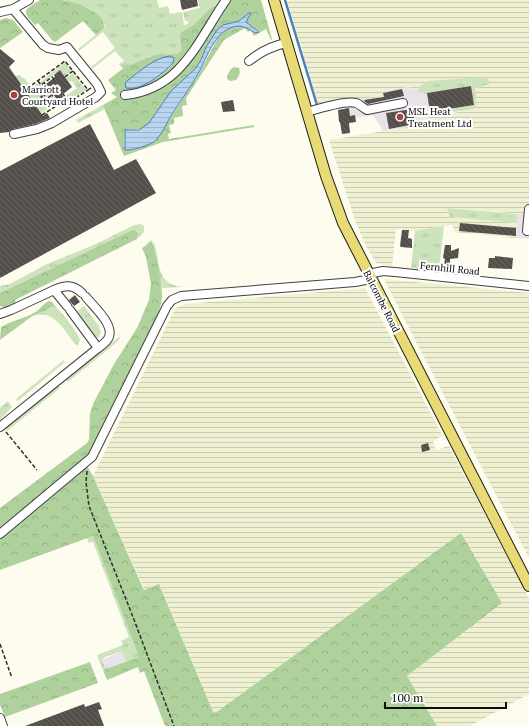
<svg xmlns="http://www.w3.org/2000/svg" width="529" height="726" viewBox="0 0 529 726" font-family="'PT Serif',serif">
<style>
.industrial{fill:#eae2ea}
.farmland{fill:url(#farmland-rules)}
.grass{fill:url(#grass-tufts)}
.forest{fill:url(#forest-crowns);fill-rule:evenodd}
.water{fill:url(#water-rules);stroke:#4980bd}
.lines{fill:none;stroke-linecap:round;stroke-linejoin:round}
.stream{stroke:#4980bd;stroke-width:2.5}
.building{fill:url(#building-back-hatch)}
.minor-casing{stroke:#404040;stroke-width:10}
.major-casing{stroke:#1e1e1e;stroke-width:12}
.path{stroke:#2f2f2f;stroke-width:1.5;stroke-dasharray:4 2;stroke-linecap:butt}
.minor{stroke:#fff;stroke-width:8}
.major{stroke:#e8da74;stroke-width:10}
.poi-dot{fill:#ac3f36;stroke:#fff;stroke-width:1.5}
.labels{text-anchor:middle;stroke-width:4;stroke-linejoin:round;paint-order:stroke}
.poi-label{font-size:10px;fill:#0d0d0d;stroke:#fff;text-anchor:start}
.street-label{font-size:10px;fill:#0d0d0d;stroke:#fff}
</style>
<defs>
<pattern id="farmland-rules" width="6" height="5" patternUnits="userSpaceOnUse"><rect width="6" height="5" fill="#eff0d1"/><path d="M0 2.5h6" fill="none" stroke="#cccdb2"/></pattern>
<pattern id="grass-tufts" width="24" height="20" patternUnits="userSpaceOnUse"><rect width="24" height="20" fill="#cce3bc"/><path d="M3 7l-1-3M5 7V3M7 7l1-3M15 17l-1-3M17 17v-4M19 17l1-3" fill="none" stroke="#aec2a0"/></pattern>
<pattern id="forest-crowns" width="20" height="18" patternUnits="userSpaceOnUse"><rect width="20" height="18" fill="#afd29d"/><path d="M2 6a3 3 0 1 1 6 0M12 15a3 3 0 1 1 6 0" fill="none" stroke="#95b386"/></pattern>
<pattern id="water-rules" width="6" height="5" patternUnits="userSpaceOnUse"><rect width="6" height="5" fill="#b9d4ee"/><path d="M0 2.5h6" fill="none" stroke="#9eb5cb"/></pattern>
<pattern id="building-back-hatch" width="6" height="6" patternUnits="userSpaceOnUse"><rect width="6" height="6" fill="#544f4a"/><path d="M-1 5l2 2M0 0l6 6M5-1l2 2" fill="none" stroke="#686460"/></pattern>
</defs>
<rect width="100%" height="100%" fill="#fdfcef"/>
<g class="industrial">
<path d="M409,87L410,89L427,93L430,112L447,109V113L420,119L422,125L382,131L381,127L373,115L355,118L350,116L349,105L351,100L383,97V91Z"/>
<path d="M529,205V239L516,238L517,214H522Z"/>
<path d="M122,651L126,662L109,668L108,666L105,668L102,660Z"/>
</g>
<g class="farmland">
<path d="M292,0H529V205L522,214L448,208L450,217L517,223L516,238L455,232L452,225L415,231L396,229L392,266L376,263L366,246L356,223L329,140L421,125L419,119L475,109L472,89L490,84H423L417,91L410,89L409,87L383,91L384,97L351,100L319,106L287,1Z"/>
<path d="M384,279L529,293V558L413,336Z"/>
<path d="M365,288L442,435L433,442L436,450L449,446L529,598V694L470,726H437L407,676L502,603L461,533L214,714L160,585L145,590L93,476L173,313L177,307L186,304Z"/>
</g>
<g class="grass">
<path d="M63,0H157L159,8L168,6L170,14L182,12L184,25L188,24V21H185L183,12L200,8L198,0H223L208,10L192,27L182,31L180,35L182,48L180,52L176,54L151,56L123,69L119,64L124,61L115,51L92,69L91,67L115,48L103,32L79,51L78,49L103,29L105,26C97,7 81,5 63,0Z"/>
<path d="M65,62L72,71L65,77L60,70L41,84L40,82Z"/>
<path d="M73,73L86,90L69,100L66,96L77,88L72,81L69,82L66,78Z"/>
<path d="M18,75L25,79L32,88L38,83L41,86L43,84L51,95L45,98L44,94L41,97L45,101L52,96L57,103L41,113L16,77Z"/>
<path d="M483,77L488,79L490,84L475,88L476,104L475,109L453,112L452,109L474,105L471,86L425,94L417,91L421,85L429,81Z"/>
<path d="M103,105L105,109L78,123L76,120Z"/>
<path d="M447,208L517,214V223L450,217Z"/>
<path d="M141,224L144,226V232L137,239L139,236V232L135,230L130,231L0,293V286L10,284L45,265L96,244L134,225Z"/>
<path d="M444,226L439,271L411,268L415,231Z"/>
<path d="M151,240L155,245C160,265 157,285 183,287L162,288L153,245L147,244L142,248L150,241Z"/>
<path d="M52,302C62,314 74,326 80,340L78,345L75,344C64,330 55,311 36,315L52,307Z"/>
<path d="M84,306L98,325L101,332L99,337L95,338L75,313Z"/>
<path d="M119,337L120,338L118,341L68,382L66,379Z"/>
<path d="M64,360L65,362L18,401L16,399Z"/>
<path d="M59,386L60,388L7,431L5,428Z"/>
<path d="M8,401L12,407L0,420V408Z"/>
<path d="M93,536L139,657L126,662L122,651L105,657L102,660L105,667L108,666L109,668L103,670L97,655L123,645L121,641L129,637L93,542L89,543L87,538Z"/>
</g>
<g class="forest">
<path d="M40,0C47,0 55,0 62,0C75,2 106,11 104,28L96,35L83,21L55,42L52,40L38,23L35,25C20,10 25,10 40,0Z"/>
<path d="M223,0H261L272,39L271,40L266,29L254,36L251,30L248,32L245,28L224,40L186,98L187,105L182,106L183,116L174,118V124L169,125L171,133L168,134L169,139L254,125V127L163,142L124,156L103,105L117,97L111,93L116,90L108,80L125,67L147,58L155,55L176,54L180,52C184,46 178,39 181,32L194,25L208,10ZM251,13L245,22L259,31L256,33C253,31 250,29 247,27C237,23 226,29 219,36L197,77L156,140L143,146L124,147L125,130L141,129L149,123L171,91L196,68L202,58L206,46L227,24L239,21ZM170,56L172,57V65L140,87L128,89C140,77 153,59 170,56Z"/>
<path d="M6,18L13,20L23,32L0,48V20Z"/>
<path d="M234,67L239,68C241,72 239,77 236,80L230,81L227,79C227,74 230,69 234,67Z"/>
<path d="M135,230L139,233L137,239L15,300L16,304L5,308L0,306V293L130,231Z"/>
<path d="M151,242C156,247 163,290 162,298C161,308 156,318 152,327C142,351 131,374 119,397C109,418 100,443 84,461L93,476L144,590L159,584L214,714L461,533L502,603L407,676L437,726H165L144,671L140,673L138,667L107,680L103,670L139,657L93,536L0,570V508L87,443L89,440L90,414L93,404L114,364L137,328L149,300L151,284L146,257L142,248Z"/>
<path d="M49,301L52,302V307L31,317L0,340L1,327C12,320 25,319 37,311C41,308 44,303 49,301Z"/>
<path d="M90,662L98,683L5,717L0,705V694Z"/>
</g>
<g class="water">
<path d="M249,13H251L246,22L259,32L256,33C247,29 243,24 233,27C215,32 207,57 199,72C191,87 181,100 172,114C167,122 163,133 156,140C152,145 130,151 125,150V130H139L149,123L171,91L196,68L202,58L206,47L217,30L223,25L239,21Z"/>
<path d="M170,56L174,58L173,63C162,74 142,91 126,88L125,83L127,81C140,71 154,58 170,56Z"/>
</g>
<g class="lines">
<path class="stream" d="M285,0L317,105"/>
</g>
<g class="building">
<path d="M180,0H197L198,6L182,10Z"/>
<path d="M0,49L15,61L9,67L43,116L47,113L50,118L35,124L13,129L9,132L0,133Z"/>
<path d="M60,70L72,87L62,95L64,97L58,101L46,84L55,77L54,75Z"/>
<path d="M471,86L474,105L430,112L427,93Z"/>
<path d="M402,89L404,96L368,104L365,102L364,100L384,97L383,93Z"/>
<path d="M233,100L235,111L223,112L221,102Z"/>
<path d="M349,108L350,116L355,115L356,122L349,123L350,133L342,134L340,122H339L338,110Z"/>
<path d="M412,109L414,118H409L410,125L389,129L386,113Z"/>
<path d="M90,124L114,170L136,159L156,193L0,278V171Z"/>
<path d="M460,223L516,228V236L459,231Z"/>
<path d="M402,230H409L408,238L412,239V248L401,247L400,246Z"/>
<path d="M445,245H451V251L459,248L458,258L450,259V265L444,264L445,259L443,258Z"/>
<path d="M495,256L513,258L512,269L488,268L489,258H495Z"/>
<path d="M75,295L80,302L74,306L69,300Z"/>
<path d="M428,443L430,450L422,452L421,445Z"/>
<path d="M99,702L102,709L98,710L104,726H25L84,704L85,707Z"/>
</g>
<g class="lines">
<g class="minor-casing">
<g id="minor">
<path d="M13,9L43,45L48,48L59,50L67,47L97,84L101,92L96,97L52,123L37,129L14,134"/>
<path d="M0,12L13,9L29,0"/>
<path d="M249,61C260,52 272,46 286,43"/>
<path d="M125,95C182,89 198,40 226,0"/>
<path d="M307,112C317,109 347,100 356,103C360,104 363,108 367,110L403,103"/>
<path d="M527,231L529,209"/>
<path d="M368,274L383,271L395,272L529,286"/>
<path d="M54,290C65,285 73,284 82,293"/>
<path d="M86,297C93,306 114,324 109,337C107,342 102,345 98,348"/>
<path d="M0,314L11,310L54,290L67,306"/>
<path d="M0,427L98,348L70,310"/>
<path d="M0,534L92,457L167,306L172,300L181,296L355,282L371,279"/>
<path d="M0,718L3,726"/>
</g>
</g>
<g class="major-casing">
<path id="major" d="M274,0L326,176L343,223L529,586"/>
</g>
<g class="path">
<path d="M65,77L73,71"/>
<path d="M38,81L41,85L52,77L55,80"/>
<path d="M44,83L58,104"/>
<path d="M32,85L65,61L88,90L91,88"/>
<path d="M63,94L69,102L88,90"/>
<path d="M44,95L45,97L43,99L41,97Z"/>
<path d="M44,98L45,100L53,94"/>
<path d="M42,115L67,99"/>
<path d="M6,432L37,470"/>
<path d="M87,471L86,482L89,506L133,617L174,726"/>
<path d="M0,644L12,678"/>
</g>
<use href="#minor" class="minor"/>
<use href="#major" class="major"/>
</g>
<g class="poi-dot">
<circle cx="14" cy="95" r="4"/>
<circle cx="400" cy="117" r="4"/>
</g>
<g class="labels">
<g class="poi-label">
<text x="22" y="93">Marriott<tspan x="22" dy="12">Courtyard Hotel</tspan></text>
<text x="408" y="115">MSL Heat<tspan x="408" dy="12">Treatment Ltd</tspan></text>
</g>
<g class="street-label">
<text transform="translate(450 268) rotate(6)" y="4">Fernhill Road</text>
<text transform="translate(382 301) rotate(63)" y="4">Balcombe Road</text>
</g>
</g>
<path d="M385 702v6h121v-6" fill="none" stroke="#0d0d0d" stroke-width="2"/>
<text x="391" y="702" font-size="12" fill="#0d0d0d" stroke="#ffffff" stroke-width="3" paint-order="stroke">100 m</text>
</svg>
